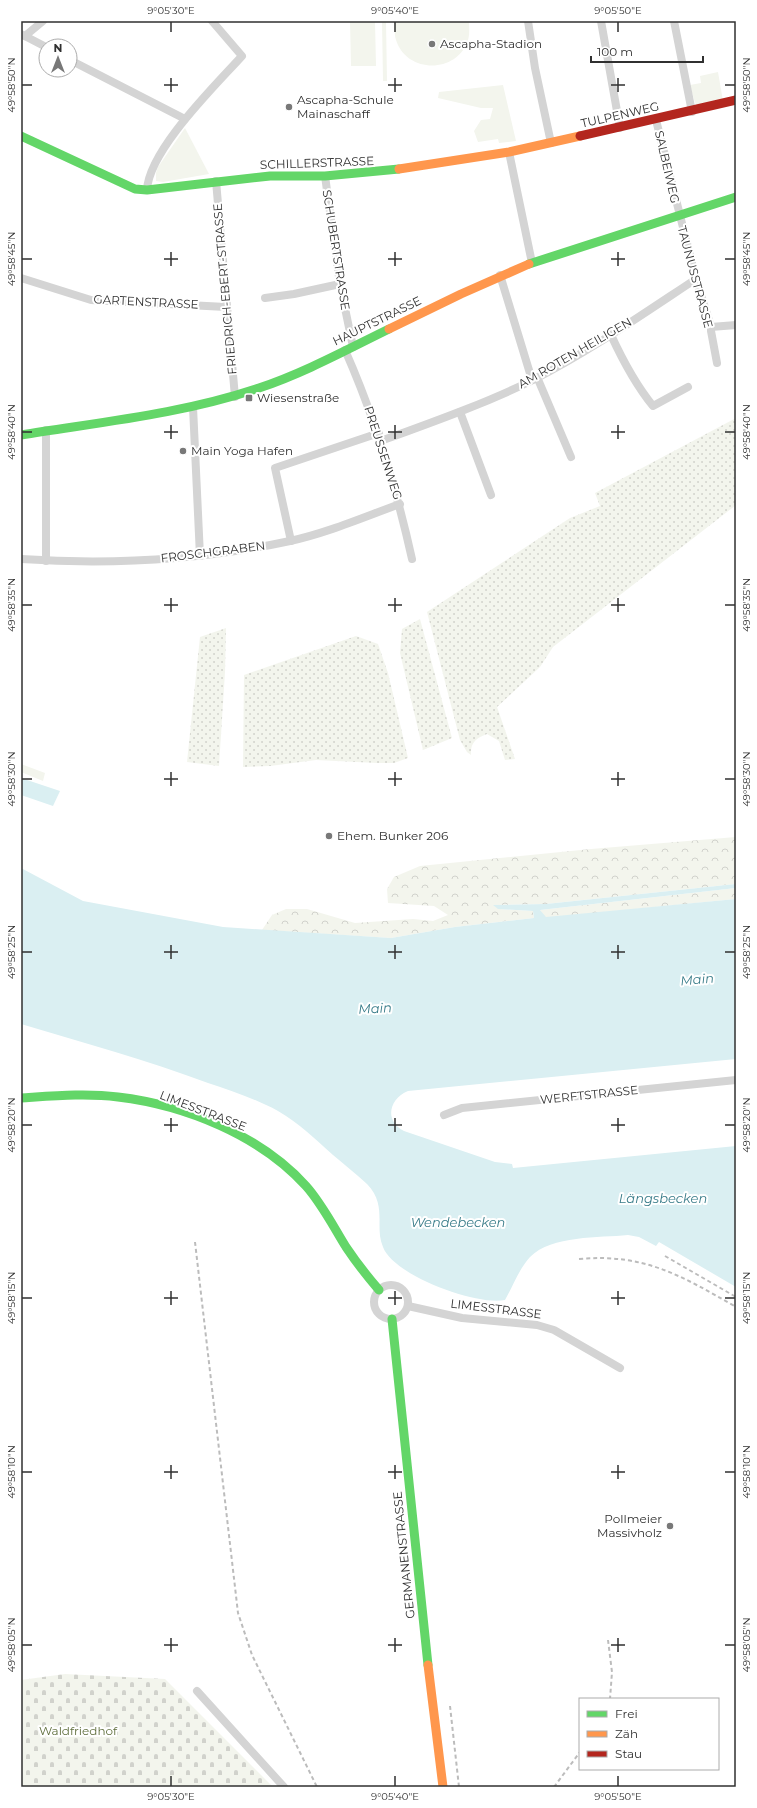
<svg xmlns="http://www.w3.org/2000/svg" width="757" height="1808" viewBox="0 0 757 1808" font-family="Montserrat,sans-serif">
<style>
.grass{fill:url(#grass-dots)}
.forest{fill:url(#forest-crowns)}
.cemetery{fill:url(#cemetery-stones)}
.green{fill:#f3f5ed}
.water{fill:#daeff2}
.lines{fill:none;stroke-linecap:round;stroke-linejoin:round}
.street{stroke:#d4d4d4;stroke-width:8}
.fast{stroke:#63d668;stroke-width:9}
.slow{stroke:#ff974d;stroke-width:9}
.jam{stroke:#b3261e;stroke-width:9}
.rail{stroke:#bcbcbc;stroke-width:2;stroke-dasharray:4 3;stroke-linecap:butt}
.ticks{fill:none;stroke:#303030;stroke-width:1.5}
.poi-dot{fill:#787878;stroke:#fff;stroke-width:1.5}
.labels{text-anchor:middle;stroke-width:4;stroke-linejoin:round;paint-order:stroke}
.poi-label{font-size:12px;fill:#303030;stroke:#fff;text-anchor:start}
.street-label{font-size:12px;fill:#303030;stroke:#fff}
.park-label{font-size:12px;fill:#5f6e3c;stroke:#fff}
.water-label{font-size:13px;font-style:italic;fill:#377b88;stroke:#fff}
.neatline{fill:none;stroke:#303030;stroke-width:1.5}
.ticks-label{font-size:10px;text-anchor:middle;fill:#303030}
</style>
<defs>
<pattern id="grass-dots" width="8" height="8" patternUnits="userSpaceOnUse"><rect width="8" height="8" fill="#f3f5ed"/><path d="M2 2h.1M6 6h.1" fill="none" stroke="#d1d2cc" stroke-width="1.8" stroke-linecap="round"/></pattern>
<pattern id="forest-crowns" width="20" height="18" patternUnits="userSpaceOnUse"><rect width="20" height="18" fill="#f3f5ed"/><path d="M2 6a3 3 0 1 1 6 0M12 15a3 3 0 1 1 6 0" fill="none" stroke="#d1d2cc"/></pattern>
<pattern id="cemetery-stones" width="16" height="16" patternUnits="userSpaceOnUse"><rect width="16" height="16" fill="#f3f5ed"/><path d="M2 7V4a2 2 0 0 1 4 0v3zM10 15v-3a2 2 0 0 1 4 0v3z" fill="#d1d2cc"/></pattern>
</defs>
<rect width="100%" height="100%" fill="#fff"/>
<g class="grass">
<path d="M736,418V505L553,647L540,667L497,707L515,759L505,760L499,741L487,734C476,738 470,743 471,755L467,752L460,740L427,612L570,518L600,506L595,493Z"/>
<path d="M420,619L452,738L423,750L400,653L402,629Z"/>
<path d="M226,628L225,672L219,766L187,762L200,637Z"/>
<path d="M356,636L378,644L388,673L408,758L394,763H377L316,760L270,766L243,767L244,675Z"/>
</g>
<g class="forest">
<path d="M736,837V884L546,904L494,905L499,909L533,911L534,918L455,927L391,938L262,930L272,915L286,909H307L355,923L413,919L433,921L448,915L434,906L388,903L387,889L394,877L420,866L591,849Z"/>
<path d="M736,888V899L545,918L540,910Z"/>
</g>
<path class="cemetery" d="M65,1674L165,1679L273,1787H21V1680Z"/>
<g class="green">
<path d="M350,21H375L376,66H351Z"/>
<path d="M382,21H386L387,81H383Z"/>
<path d="M395,21H469C469,27 470,34 468,40C457,74 407,74 396,40C394,34 395,27 395,21Z"/>
<path d="M718,72L723,101L698,106L695,103L690,85L701,83L700,76Z"/>
<path d="M503,85L516,141L499,143L498,139L478,142L474,131L481,120L490,119L493,108H481L438,98L439,92Z"/>
<path d="M185,128L209,174L163,182L156,181V173L158,167Z"/>
<path d="M21,764L45,773L43,781L21,772Z"/>
</g>
<g class="water">
<path d="M21,778L60,791L53,806L21,795Z"/>
<path d="M21,868L83,901L223,927L391,938L455,927L534,918L533,911L498,909L493,905L546,904L736,884V888L540,910L546,917L736,899V1059L408,1091C389,1099 384,1121 404,1131L495,1162L512,1164L513,1168L736,1146V1287L659,1242L656,1246L639,1237L628,1235C599,1238 552,1235 530,1257C519,1269 513,1286 505,1300C476,1306 393,1275 383,1247C374,1226 388,1206 367,1184C356,1174 344,1164 333,1155C315,1139 299,1123 278,1111C256,1099 232,1091 208,1083C147,1060 84,1043 21,1024Z"/>
</g>
<g class="lines">
<g class="street">
<path d="M528,21L535,68L551,143"/>
<path d="M601,21L620,128"/>
<path d="M674,21L692,112"/>
<path d="M21,34L46,47"/>
<path d="M25,36L43,21"/>
<path d="M70,60L185,119"/>
<path d="M656,120L696,279L711,327V331L717,363"/>
<path d="M509,152L532,263"/>
<path d="M325,176L340,284L353,347"/>
<path d="M216,181L235,397"/>
<path d="M147,190C149,150 215,86 242,56L212,21"/>
<path d="M500,275L532,380"/>
<path d="M21,278L91,300L226,307"/>
<path d="M265,298L294,294L340,284"/>
<path d="M711,327L736,325"/>
<path d="M611,335C623,361 635,384 653,406L688,387"/>
<path d="M345,350C375,418 396,487 412,559"/>
<path d="M537,377L571,457"/>
<path d="M193,407L200,556"/>
<path d="M460,412L491,495"/>
<path d="M381,441C433,422 484,404 533,380C590,351 643,314 696,279"/>
<path d="M291,541L275,468L379,433"/>
<path d="M21,559C111,565 202,560 290,541C327,533 364,517 400,504"/>
<path d="M46,561V430"/>
<path d="M444,1115L462,1108L736,1080"/>
<circle cx="391" cy="1302" r="17"/>
<path d="M408,1306L462,1318L537,1325L554,1330L620,1368"/>
<path d="M197,1691L284,1787"/>
</g>
<g class="fast">
<path d="M21,136L135,189L147,190L270,176H325L399,169"/>
<path d="M529,264L736,197"/>
<path d="M21,435C101,422 182,414 259,388C304,373 346,350 389,329"/>
<path d="M21,1098C53,1096 86,1093 118,1097C185,1105 260,1135 306,1186C322,1204 333,1226 346,1247C356,1262 367,1276 379,1290"/>
<path d="M392,1319L428,1665"/>
</g>
<g class="slow">
<path d="M399,169L509,152L580,136"/>
<path d="M389,329L461,294L529,264"/>
<path d="M428,1665L443,1787"/>
</g>
<path class="jam" d="M580,136L736,100"/>
<g class="rail">
<path d="M195,1242L238,1613L252,1655L317,1787"/>
<path d="M665,1256L736,1297"/>
<path d="M579,1259C644,1253 682,1276 736,1307"/>
<path d="M608,1640L612,1672L610,1699"/>
<path d="M450,1706L459,1787"/>
<path d="M554,1787L580,1752"/>
</g>
</g>
<path class="ticks" d="M171,22V32M395,22V32M618,22V32M171,78V92M395,78V92M618,78V92M22,85H32M164,85H178M388,85H402M611,85H625M725,85H735M171,252V266M395,252V266M618,252V266M22,259H32M164,259H178M388,259H402M611,259H625M725,259H735M171,425V439M395,425V439M618,425V439M22,432H32M164,432H178M388,432H402M611,432H625M725,432H735M171,598V612M395,598V612M618,598V612M22,605H32M164,605H178M388,605H402M611,605H625M725,605H735M171,772V786M395,772V786M618,772V786M22,779H32M164,779H178M388,779H402M611,779H625M725,779H735M171,945V959M395,945V959M618,945V959M22,952H32M164,952H178M388,952H402M611,952H625M725,952H735M171,1118V1132M395,1118V1132M618,1118V1132M22,1125H32M164,1125H178M388,1125H402M611,1125H625M725,1125H735M171,1291V1305M395,1291V1305M618,1291V1305M22,1298H32M164,1298H178M388,1298H402M611,1298H625M725,1298H735M171,1465V1479M395,1465V1479M618,1465V1479M22,1472H32M164,1472H178M388,1472H402M611,1472H625M725,1472H735M171,1638V1652M395,1638V1652M618,1638V1652M22,1645H32M164,1645H178M388,1645H402M611,1645H625M725,1645H735M171,1776V1786M395,1776V1786M618,1776V1786"/>
<g class="poi-dot">
<circle cx="432" cy="44" r="4"/>
<circle cx="289" cy="107" r="4"/>
<rect x="245" y="394" width="8" height="8" rx="2"/>
<circle cx="183" cy="451" r="4"/>
<circle cx="329" cy="836" r="4"/>
<circle cx="670" cy="1526" r="4"/>
</g>
<g class="labels">
<g class="poi-label">
<text x="440" y="48">Ascapha-Stadion</text>
<text x="297" y="104">Ascapha-Schule<tspan x="297" dy="14">Mainaschaff</tspan></text>
<text x="257" y="402">Wiesenstraße</text>
<text x="191" y="455">Main Yoga Hafen</text>
<text x="337" y="840">Ehem. Bunker 206</text>
<text x="662" y="1523" text-anchor="end">Pollmeier<tspan x="662" dy="14">Massivholz</tspan></text>
</g>
<g class="street-label">
<text transform="translate(620 115) rotate(-13)" y="4">TULPENWEG</text>
<text transform="translate(317 163) rotate(-2)" y="4">SCHILLERSTRASSE</text>
<text transform="translate(667 167) rotate(77)" y="4">SALBEIWEG</text>
<text transform="translate(336 250) rotate(81)" y="4">SCHUBERTSTRASSE</text>
<text transform="translate(695 277) rotate(75)" y="4">TAUNUSSTRASSE</text>
<text transform="translate(225 289) rotate(-95)" y="4">FRIEDRICH-EBERT-STRASSE</text>
<text transform="translate(146 302) rotate(3)" y="4">GARTENSTRASSE</text>
<text transform="translate(377 321) rotate(-26)" y="4">HAUPTSTRASSE</text>
<text transform="translate(575 353) rotate(-30)" y="4">AM ROTEN HEILIGEN</text>
<text transform="translate(383 453) rotate(72)" y="4">PREUSSENWEG</text>
<text transform="translate(213 552) rotate(-7)" y="4">FROSCHGRABEN</text>
<text transform="translate(589 1095) rotate(-6)" y="4">WERFTSTRASSE</text>
<text transform="translate(203 1111) rotate(21)" y="4">LIMESSTRASSE</text>
<text transform="translate(496 1309) rotate(7)" y="4">LIMESSTRASSE</text>
<text transform="translate(404 1555) rotate(-96)" y="4">GERMANENSTRASSE</text>
</g>
<g class="park-label">
<text x="78" y="1735">Waldfriedhof</text>
</g>
<g class="water-label">
<text transform="translate(697 979) rotate(-5)" y="5">Main</text>
<text transform="translate(375 1008) rotate(-3)" y="5">Main</text>
<text x="663" y="1203">Längsbecken</text>
<text x="458" y="1227">Wendebecken</text>
</g>
</g>
<rect width="757" height="1808" fill="none" stroke="#ffffff" stroke-width="44"/>
<rect x="579" y="1698" width="140" height="72" fill="#ffffff" stroke="#acacac"/>
<rect x="587" y="1711" width="20" height="6" fill="#63d668" stroke="#acacac"/>
<text x="615" y="1718" font-size="12" fill="#303030">Frei</text>
<rect x="587" y="1731" width="20" height="6" fill="#ff974d" stroke="#acacac"/>
<text x="615" y="1738" font-size="12" fill="#303030">Zäh</text>
<rect x="587" y="1751" width="20" height="6" fill="#b3261e" stroke="#acacac"/>
<text x="615" y="1758" font-size="12" fill="#303030">Stau</text>
<g transform="translate(58 58)"><circle r="19" fill="#ffffff" stroke="#acacac"/>
<path d="M0-3L7 15L0 10L-7 15Z" fill="#787878"/>
<text y="-6" font-size="11" font-weight="bold" text-anchor="middle" fill="#303030">N</text>
</g>
<path d="M591 56v6h112v-6" fill="none" stroke="#303030" stroke-width="2"/>
<text x="597" y="56" font-size="12" fill="#303030" stroke="#ffffff" stroke-width="3" paint-order="stroke">100 m</text>
<rect x="22" y="22" width="713" height="1764" class="neatline"/>
<g class="ticks-label">
<text x="171" y="14">9°05'30"E</text>
<text x="395" y="14">9°05'40"E</text>
<text x="618" y="14">9°05'50"E</text>
<text transform="translate(11 85) rotate(-90)" y="4">49°58'50"N</text>
<text transform="translate(746 85) rotate(-90)" y="4">49°58'50"N</text>
<text transform="translate(11 259) rotate(-90)" y="4">49°58'45"N</text>
<text transform="translate(746 259) rotate(-90)" y="4">49°58'45"N</text>
<text transform="translate(11 432) rotate(-90)" y="4">49°58'40"N</text>
<text transform="translate(746 432) rotate(-90)" y="4">49°58'40"N</text>
<text transform="translate(11 605) rotate(-90)" y="4">49°58'35"N</text>
<text transform="translate(746 605) rotate(-90)" y="4">49°58'35"N</text>
<text transform="translate(11 779) rotate(-90)" y="4">49°58'30"N</text>
<text transform="translate(746 779) rotate(-90)" y="4">49°58'30"N</text>
<text transform="translate(11 952) rotate(-90)" y="4">49°58'25"N</text>
<text transform="translate(746 952) rotate(-90)" y="4">49°58'25"N</text>
<text transform="translate(11 1125) rotate(-90)" y="4">49°58'20"N</text>
<text transform="translate(746 1125) rotate(-90)" y="4">49°58'20"N</text>
<text transform="translate(11 1298) rotate(-90)" y="4">49°58'15"N</text>
<text transform="translate(746 1298) rotate(-90)" y="4">49°58'15"N</text>
<text transform="translate(11 1472) rotate(-90)" y="4">49°58'10"N</text>
<text transform="translate(746 1472) rotate(-90)" y="4">49°58'10"N</text>
<text transform="translate(11 1645) rotate(-90)" y="4">49°58'05"N</text>
<text transform="translate(746 1645) rotate(-90)" y="4">49°58'05"N</text>
<text x="171" y="1800">9°05'30"E</text>
<text x="395" y="1800">9°05'40"E</text>
<text x="618" y="1800">9°05'50"E</text>
</g>
</svg>
